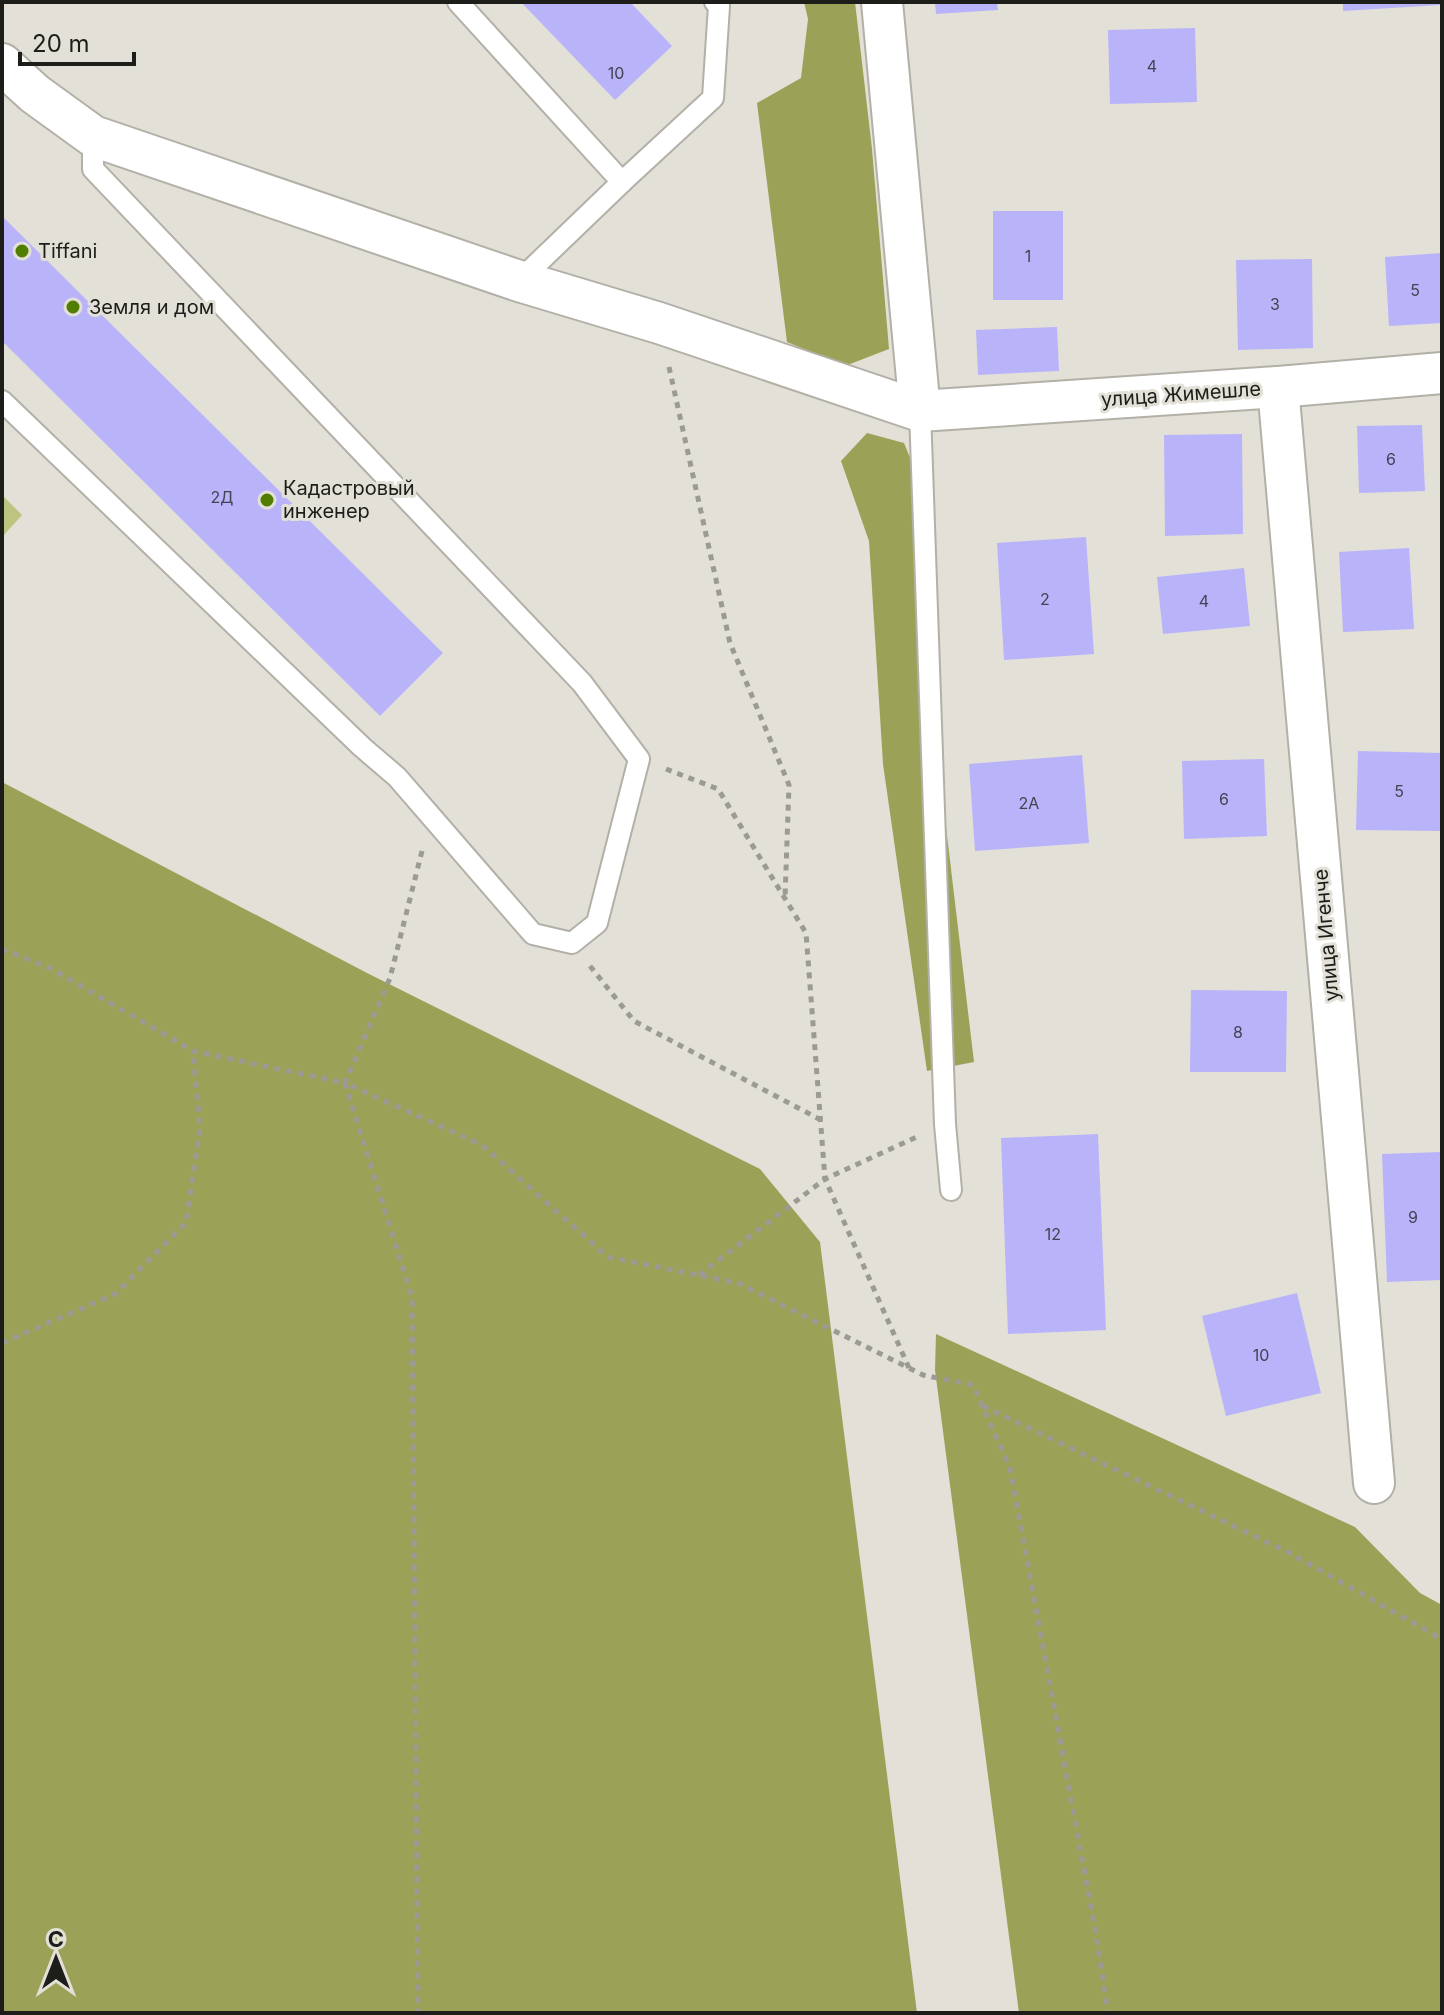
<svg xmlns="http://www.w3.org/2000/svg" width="1444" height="2015" viewBox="0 0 1444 2015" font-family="Inter,sans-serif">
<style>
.green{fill:#bcc47f}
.forest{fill:#9ba257}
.building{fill:#b9b3fa}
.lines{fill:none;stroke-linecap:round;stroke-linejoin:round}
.service-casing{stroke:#b2b0a7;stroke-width:24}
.minor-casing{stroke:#b2b0a7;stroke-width:44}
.path{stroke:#9b9a93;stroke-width:5;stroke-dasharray:6 6;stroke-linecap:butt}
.service{stroke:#fff;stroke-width:20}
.minor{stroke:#fff;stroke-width:40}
.poi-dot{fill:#517d00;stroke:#e2e0d7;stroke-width:3}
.labels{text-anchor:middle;stroke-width:6;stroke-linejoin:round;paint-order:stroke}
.number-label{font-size:16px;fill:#444251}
.poi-label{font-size:20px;fill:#1d1d19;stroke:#e2e0d7;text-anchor:start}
.street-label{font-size:20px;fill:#1d1d19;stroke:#e2e0d7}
</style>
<rect width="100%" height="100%" fill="#e2e0d7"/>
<path class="green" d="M2,495L22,515L2,537Z"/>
<g class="forest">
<path d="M804,2H855L872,149L889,349L845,366L787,342L757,103L801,78L808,19Z"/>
<path d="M867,433L904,443L929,504L946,827L974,1062L927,1071L883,764L869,541L841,461Z"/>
<path d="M2,782L367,973L760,1169L820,1242L917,2013H2Z"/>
<path d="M936,1334L1355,1527L1420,1593L1442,1605V2013H1019L935,1370Z"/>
</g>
<g class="building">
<path d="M521,2H630L672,46L615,100Z"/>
<path d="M935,2H997L998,10L936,14Z"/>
<path d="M1343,2H1439L1440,5L1343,11Z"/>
<path d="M1195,28L1197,102L1110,104L1108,30Z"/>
<rect x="993" y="211" width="70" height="89"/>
<path d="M2,216L443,653L380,716L2,341Z"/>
<path d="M1442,253V323L1389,326L1385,257Z"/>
<path d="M1312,259L1313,348L1238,350L1236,260Z"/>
<path d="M1057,327L1059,371L978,375L976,330Z"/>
<path d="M1422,425L1425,491L1359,493L1357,426Z"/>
<path d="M1242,434L1243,534L1165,536L1164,435Z"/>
<path d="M1086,537L1094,654L1004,660L997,543Z"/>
<path d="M1409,548L1414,629L1343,632L1339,552Z"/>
<path d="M1244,568L1250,626L1163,634L1157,577Z"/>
<path d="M1358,751L1442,753V831L1356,830Z"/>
<path d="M1082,755L1089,843L975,851L969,764Z"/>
<path d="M1264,759L1267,836L1184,839L1182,761Z"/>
<path d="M1191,990L1287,991L1286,1072H1190Z"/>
<path d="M1098,1134L1106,1330L1008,1334L1001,1138Z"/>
<path d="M1442,1152V1280L1387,1282L1382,1154Z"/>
<path d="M1297,1293L1321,1393L1226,1416L1202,1316Z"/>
</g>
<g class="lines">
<g class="service-casing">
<g id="service">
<path d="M458,2L622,182L713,98L719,6L715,2"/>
<path d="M519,281L622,182"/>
<path d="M2,401L362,747L397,777L533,934L572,943L597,923L639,759L582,683L93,169V136"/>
<path d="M920,411L945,1124L951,1190"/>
</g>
</g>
<g class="minor-casing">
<g id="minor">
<path d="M882,2L920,411"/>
<path d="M2,64L35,94L93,136L519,281L659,323L920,411L1278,387L1442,373"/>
<path d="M1278,387L1374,1483"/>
</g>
</g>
<g class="path">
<path d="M669,367L730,643L789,785L785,898"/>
<path d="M666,769L718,789L806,933L825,1179L909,1368"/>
<path d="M422,851L390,978L345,1083L482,1145L608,1257L738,1283L923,1375L973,1385L1010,1468L1096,1934L1108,2013"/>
<path d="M2,949L50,968L193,1051L345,1083L412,1297L418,2013"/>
<path d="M590,966L634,1021L821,1120"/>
<path d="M699,1275L825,1179L919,1136"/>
<path d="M2,1343L115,1294L186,1223L200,1128L193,1051"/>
<path d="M983,1406L1288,1552L1442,1639"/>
</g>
<use href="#service" class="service"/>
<use href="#minor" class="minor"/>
</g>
<g class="poi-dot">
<circle cx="22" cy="251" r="8"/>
<circle cx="73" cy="307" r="8"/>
<circle cx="267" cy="500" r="8"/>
</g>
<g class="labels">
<g class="number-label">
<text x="1152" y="72">4</text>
<text x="616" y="79">10</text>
<text x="1028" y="262">1</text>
<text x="1415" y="296">5</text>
<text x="1275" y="310">3</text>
<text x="1391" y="465">6</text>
<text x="222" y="503">2Д</text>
<text x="1045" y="605">2</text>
<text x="1204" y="607">4</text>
<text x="1399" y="797">5</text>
<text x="1224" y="805">6</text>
<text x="1029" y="809">2А</text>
<text x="1238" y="1038">8</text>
<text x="1413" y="1223">9</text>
<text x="1053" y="1240">12</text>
<text x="1261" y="1361">10</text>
</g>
<g class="poi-label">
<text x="38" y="258">Tiffani</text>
<text x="89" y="314">Земля и дом</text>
<text x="283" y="495">Кадастровый<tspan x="283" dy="23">инженер</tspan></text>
</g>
<g class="street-label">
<text transform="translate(1181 394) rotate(-4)" y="7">улица Жимешле</text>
<text transform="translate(1326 935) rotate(-95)" y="7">улица Игенче</text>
</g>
</g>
<rect width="1444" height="2015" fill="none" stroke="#1d1d19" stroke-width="8"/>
<g transform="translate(56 1959)" stroke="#e2e0d7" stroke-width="6" paint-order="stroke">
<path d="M0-6L14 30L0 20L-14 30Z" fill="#1d1d19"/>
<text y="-12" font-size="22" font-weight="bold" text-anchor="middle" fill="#1d1d19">С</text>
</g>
<path d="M20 52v12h114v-12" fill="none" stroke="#1d1d19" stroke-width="4"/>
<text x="32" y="52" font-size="24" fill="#1d1d19" stroke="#e2e0d7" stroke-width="6" paint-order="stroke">20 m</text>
</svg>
